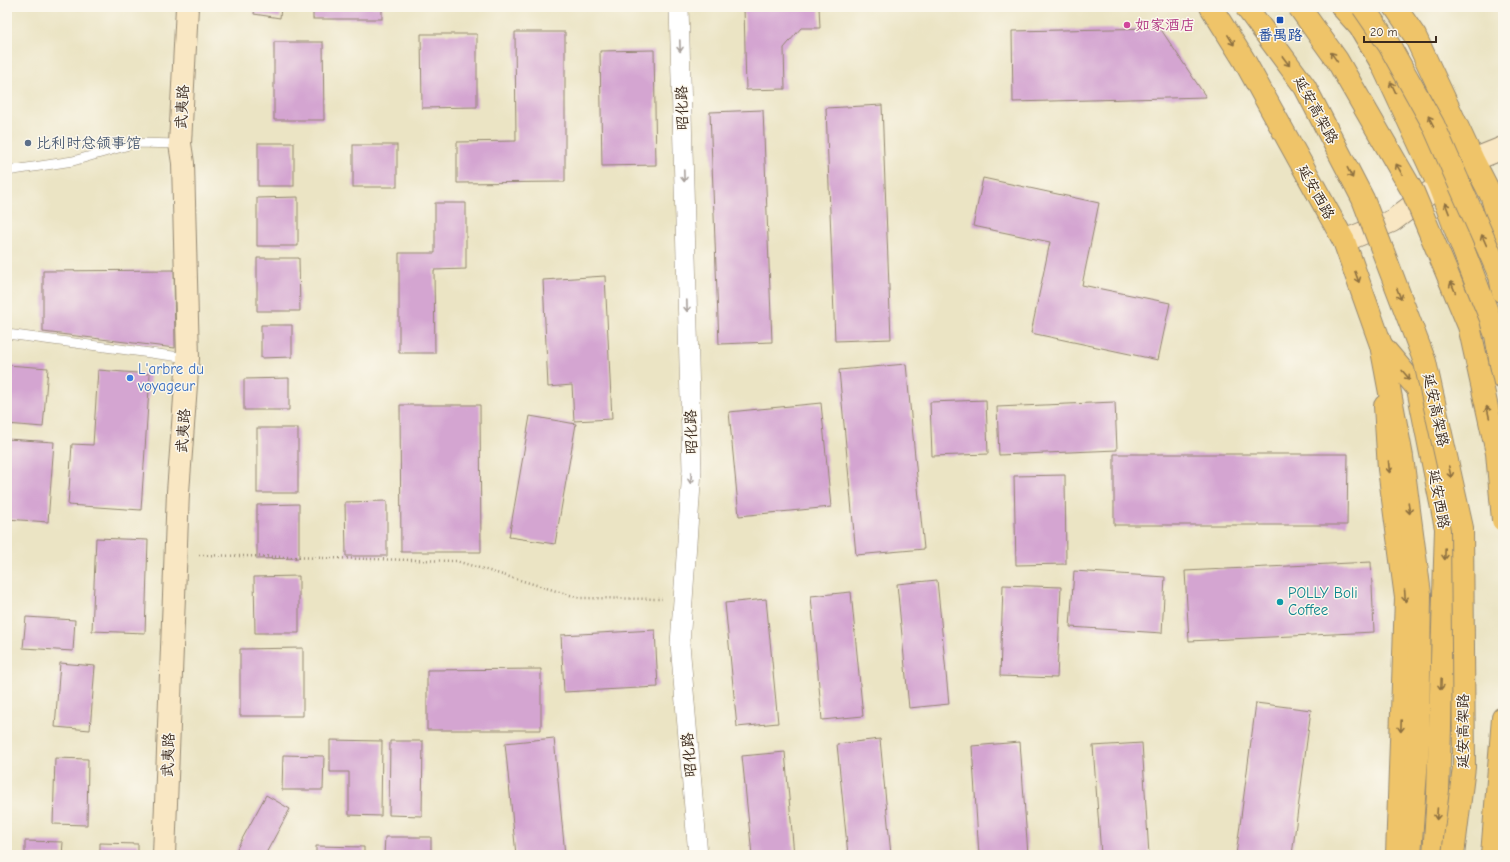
<svg xmlns="http://www.w3.org/2000/svg" width="1510" height="862" viewBox="0 0 1510 862" font-family="'Comic Neue','LXGW WenKai TC',sans-serif">
<style>
.building{fill:#d4a5d1}
.lines{fill:none;stroke-linecap:round;stroke-linejoin:round}
.lane-casing{stroke:#938771;stroke-width:10}
.street-casing{stroke:#938771;stroke-width:20}
.secondary-casing{stroke:#938771;stroke-width:24}
.primary-casing{stroke:#938771;stroke-width:24}
.highway-casing{stroke:#938771;stroke-width:24}
.path{stroke:#938771;stroke-width:2.5;stroke-dasharray:1 3;stroke-linecap:butt}
.lane{stroke:#fff;stroke-width:9}
.street{stroke:#fff;stroke-width:19}
.secondary{stroke:#f9e7c3;stroke-width:22}
.primary{stroke:#efc469;stroke-width:22}
.highway{stroke:#efc469;stroke-width:22}
.highway-bridge-casing{stroke:#938771;stroke-width:24;stroke-linecap:butt}
.highway-bridge{stroke:#efc469;stroke-width:22}
.oneway{stroke:#8c6f40}
.oneway2{stroke:#a79f9a}
.transit-dot{fill:#1a4fb4;stroke:#fbf7ec;stroke-width:1.5}
.hotel-dot{fill:#d1479c;stroke:#fbf7ec;stroke-width:1.5}
.service-dot{fill:#5c6f8a;stroke:#fbf7ec;stroke-width:1.5}
.shop-dot{fill:#3f7fe0;stroke:#fbf7ec;stroke-width:1.5}
.culture-dot{fill:#0f9aa8;stroke:#fbf7ec;stroke-width:1.5}
.labels{text-anchor:middle;stroke-width:3;stroke-linejoin:round;paint-order:stroke}
.hotel-label{font-size:15px;fill:#b23c85;stroke:#fbf7ec;text-anchor:start}
.transit-label{font-size:15px;fill:#164399;stroke:#fbf7ec}
.street-label{font-size:15px;fill:#3b2a1e;stroke:#fbf7ec}
.service-label{font-size:15px;fill:#4e5e75;stroke:#fbf7ec;text-anchor:start}
.shop-label{font-size:15px;fill:#366cbe;stroke:#fbf7ec;text-anchor:start}
.culture-label{font-size:15px;fill:#0d838f;stroke:#fbf7ec;text-anchor:start}
</style>
<rect width="100%" height="100%" fill="#fbf7ec"/>
<filter id="ink" filterUnits="userSpaceOnUse"><feTurbulence type="fractalNoise" baseFrequency=".025" numOctaves="2"/><feDisplacementMap in="SourceGraphic" scale="8" xChannelSelector="R" yChannelSelector="G"/><feConvolveMatrix kernelMatrix="1 2 1 2 8 2 1 2 1" color-interpolation-filters="sRGB"/></filter>
<filter id="wash" filterUnits="userSpaceOnUse"><feTurbulence type="fractalNoise" baseFrequency=".012" numOctaves="4" result="noise"/><feDisplacementMap in="SourceGraphic" scale="16" xChannelSelector="R" yChannelSelector="G"/><feGaussianBlur stdDeviation="0.9" result="paint"/><feColorMatrix in="noise" values="0 0 0 0 0 0 0 0 0 0 0 0 0 0 0 0 0 1.4 0 .05"/><feComposite in="paint" operator="in"/></filter>
<g filter="url(#wash)">
<rect width="100%" height="100%" fill="#ebe4c4"/>
<g id="blocks">
<g class="building">
<path d="M255,7H281L280,18L254,14Z"/>
<rect x="313" y="7" width="69" height="12"/>
<path d="M744,7H819L820,28H801L784,48L785,89L746,90Z"/>
<path d="M1160,28L1206,97L1013,102L1012,31Z"/>
<path d="M515,32H565V182L457,183V142L516,141Z"/>
<path d="M421,34H477V107L422,108Z"/>
<path d="M274,42H323L324,120H274Z"/>
<path d="M654,50L656,165L602,166L600,51Z"/>
<path d="M882,105L891,339L835,341L826,108Z"/>
<path d="M763,110L772,342L719,344L710,112Z"/>
<rect x="258" y="143" width="36" height="43"/>
<rect x="353" y="145" width="44" height="42"/>
<path d="M983,178L1099,203L1082,285L1170,303L1158,360L1031,333L1050,242L973,226Z"/>
<path d="M298,197V246H257V198Z"/>
<path d="M435,203H466V269L434,270L435,353H399V253H435Z"/>
<path d="M257,258H299L300,311H257Z"/>
<path d="M174,270L175,348L43,332V271Z"/>
<path d="M605,276L612,419L574,421L572,385L548,387L543,280Z"/>
<path d="M261,325H292V357L261,358Z"/>
<path d="M906,364L924,549L856,555L839,370Z"/>
<path d="M7,365L48,368L43,427L7,424Z"/>
<path d="M98,370L150,374L141,510L68,505L72,444L93,445Z"/>
<path d="M289,378V410H244V379Z"/>
<path d="M986,400L988,454L932,456L930,402Z"/>
<path d="M1115,402L1117,450L999,455L997,407Z"/>
<path d="M821,403L831,507L739,516L729,412Z"/>
<path d="M400,405H480L481,552H401Z"/>
<path d="M530,416L576,424L555,544L509,537Z"/>
<rect x="257" y="428" width="41" height="65"/>
<path d="M7,439L54,442L48,522L7,519Z"/>
<path d="M1114,454H1348L1347,525H1114Z"/>
<path d="M1065,475L1066,564L1016,565L1014,476Z"/>
<path d="M387,501V556H346L345,502Z"/>
<path d="M299,504V558L257,559V505Z"/>
<path d="M96,538L148,540L145,633L92,631Z"/>
<path d="M1371,562L1374,632L1189,641L1185,571Z"/>
<path d="M1074,571L1165,577L1162,633L1070,627Z"/>
<path d="M299,576V633H255L254,577Z"/>
<path d="M937,580L949,704L909,708L897,584Z"/>
<path d="M1003,585L1061,587L1057,678L1000,676Z"/>
<path d="M851,592L863,716L822,720L811,596Z"/>
<path d="M766,599L778,723L737,727L725,603Z"/>
<path d="M26,617L75,620L73,651L23,648Z"/>
<path d="M655,630L658,687L564,692L561,635Z"/>
<path d="M303,648V716H240V649Z"/>
<path d="M60,663L95,666L90,730L55,727Z"/>
<path d="M541,669V730H427V670Z"/>
<path d="M1256,703L1311,710L1292,855H1236Z"/>
<path d="M554,738L565,855H516L505,743Z"/>
<path d="M880,739L891,855H848L837,744Z"/>
<path d="M330,740L382,741L381,816L349,815V772H330Z"/>
<path d="M390,741H423L422,816L389,815Z"/>
<path d="M1020,742L1028,855H979L972,746Z"/>
<path d="M1142,743L1149,855H1101L1093,746Z"/>
<path d="M785,752L794,855H752L742,756Z"/>
<path d="M283,755L324,756L323,790H282Z"/>
<path d="M55,758L88,759L87,825L53,824Z"/>
<path d="M266,795L290,809L265,855H240L235,852Z"/>
<path d="M385,837H431V855H384Z"/>
<path d="M25,841L63,842L62,855H25Z"/>
<path d="M100,843L138,844V855H100Z"/>
<path d="M316,846L364,847V855H316Z"/>
</g>
</g>
</g>
<g filter="url(#ink)">
<use href="#blocks" fill-opacity="0" stroke="#938771" stroke-width="1"/>
<g class="lines">
<g class="lane-casing">
<g id="lane">
<path d="M7,171L73,161L136,143L180,144"/>
<path d="M7,334L188,358"/>
</g>
</g>
<g class="street-casing">
<path id="street" d="M679,7L692,470L680,644L698,855"/>
</g>
<g class="secondary-casing">
<g id="secondary">
<path d="M1344,241L1392,221L1473,160L1503,148"/>
<path d="M164,855L178,492L188,358L183,163L180,144L187,7"/>
</g>
</g>
<g class="primary-casing">
<g id="primary">
<path d="M1211,7L1244,60L1344,241L1381,345L1418,389L1446,528L1438,794L1434,855"/>
<path d="M1342,7L1360,27L1382,64L1439,186L1496,335L1503,378"/>
<path d="M1395,7L1415,36L1473,160L1492,197L1503,238"/>
<path d="M1385,406L1389,469L1406,598L1397,855"/>
</g>
</g>
<g class="highway-casing">
<g id="highway">
<path d="M1500,276L1503,292"/>
<path d="M1381,345L1402,457L1420,594L1418,743L1410,855"/>
<path d="M1492,855L1503,718"/>
</g>
</g>
<path class="path" d="M199,555L456,561L580,598L662,599"/>
<use href="#lane" class="lane"/>
<use href="#street" class="street"/>
<use href="#secondary" class="secondary"/>
<use href="#primary" class="primary"/>
<use href="#highway" class="highway"/>
<g class="highway-bridge-casing">
<g id="highway-bridge">
<path d="M1246,7L1305,87L1363,199L1425,362L1462,528L1464,767L1453,855"/>
<path d="M1299,7L1337,60L1413,192L1469,326L1497,453L1503,520"/>
<path d="M1363,7L1389,45L1433,124L1500,276"/>
</g>
</g>
<use href="#highway-bridge" class="highway-bridge"/>
</g>
<defs><path id="oneway-shaft" d="M-6 0H5M1.5-3L5.5 0L1.5 3" fill="none" stroke-width="1.6" stroke-linecap="round" stroke-linejoin="round"/></defs>
<g class="oneway">
<use href="#oneway-shaft" transform="translate(1231 40) rotate(58)"/>
<use href="#oneway-shaft" transform="translate(1334 57) rotate(-125)"/>
<use href="#oneway-shaft" transform="translate(1286 61) rotate(53)"/>
<use href="#oneway-shaft" transform="translate(1393 87) rotate(-115)"/>
<use href="#oneway-shaft" transform="translate(1431 121) rotate(-118)"/>
<use href="#oneway-shaft" transform="translate(1399 169) rotate(-120)"/>
<use href="#oneway-shaft" transform="translate(1350 173) rotate(63)"/>
<use href="#oneway-shaft" transform="translate(1447 208) rotate(-111)"/>
<use href="#oneway-shaft" transform="translate(1484 240) rotate(-114)"/>
<use href="#oneway-shaft" transform="translate(1357 277) rotate(70)"/>
<use href="#oneway-shaft" transform="translate(1453 287) rotate(-113)"/>
<use href="#oneway-shaft" transform="translate(1399 294) rotate(69)"/>
<use href="#oneway-shaft" transform="translate(1406 375) rotate(50)"/>
<use href="#oneway-shaft" transform="translate(1488 412) rotate(-103)"/>
<use href="#oneway-shaft" transform="translate(1389 467) rotate(85)"/>
<use href="#oneway-shaft" transform="translate(1450 472) rotate(78)"/>
<use href="#oneway-shaft" transform="translate(1409 508) rotate(83)"/>
<use href="#oneway-shaft" transform="translate(1445 554) rotate(92)"/>
<use href="#oneway-shaft" transform="translate(1405 596) rotate(86)"/>
<use href="#oneway-shaft" transform="translate(1441 684) rotate(92)"/>
<use href="#oneway-shaft" transform="translate(1401 726) rotate(92)"/>
<use href="#oneway-shaft" transform="translate(1437 814) rotate(94)"/>
</g>
<g class="oneway2">
<use href="#oneway-shaft" transform="translate(680 46) rotate(88)"/>
<use href="#oneway-shaft" transform="translate(684 176) rotate(88)"/>
<use href="#oneway-shaft" transform="translate(687 306) rotate(88)"/>
<use href="#oneway-shaft" transform="translate(691 478) rotate(94)"/>
</g>
</g>
<rect class="transit-dot" x="1276" y="16" width="8" height="8" rx="2"/>
<circle class="hotel-dot" cx="1127" cy="25" r="4"/>
<circle class="service-dot" cx="28" cy="143" r="4"/>
<circle class="shop-dot" cx="130" cy="378" r="4"/>
<circle class="culture-dot" cx="1280" cy="602" r="4"/>
<g class="labels">
<g class="hotel-label">
<text x="1135" y="30">如家酒店</text>
</g>
<g class="transit-label">
<text x="1280" y="40">番禺路</text>
</g>
<g class="street-label">
<text transform="translate(182 107) rotate(-87)" y="5">武夷路</text>
<text transform="translate(682 108) rotate(-92)" y="5">昭化路</text>
<text transform="translate(1316 110) rotate(61)" y="5">延安高架路</text>
<text transform="translate(1316 192) rotate(61)" y="5">延安西路</text>
<text transform="translate(1436 410) rotate(78)" y="5">延安高架路</text>
<text transform="translate(183 431) rotate(-86)" y="5">武夷路</text>
<text transform="translate(691 432) rotate(-92)" y="5">昭化路</text>
<text transform="translate(1439 499) rotate(80)" y="5">延安西路</text>
<text transform="translate(1463 731) rotate(-90)" y="5">延安高架路</text>
<text transform="translate(168 755) rotate(-88)" y="5">武夷路</text>
<text transform="translate(689 755) rotate(-95)" y="5">昭化路</text>
</g>
<g class="service-label">
<text x="36" y="148">比利时总领事馆</text>
</g>
<g class="shop-label">
<text x="138" y="374">L'arbre du<tspan x="138" dy="17">voyageur</tspan></text>
</g>
<g class="culture-label">
<text x="1288" y="598">POLLY Boli<tspan x="1288" dy="17">Coffee</tspan></text>
</g>
</g>
<rect width="1510" height="862" fill="none" stroke="#fbf7ec" stroke-width="24"/>
<path d="M1364 36v6h72v-6" fill="none" stroke="#3b2a1e" stroke-width="2"/>
<text x="1370" y="36" font-size="12" fill="#3b2a1e" stroke="#fbf7ec" stroke-width="3" paint-order="stroke">20 m</text>
</svg>
